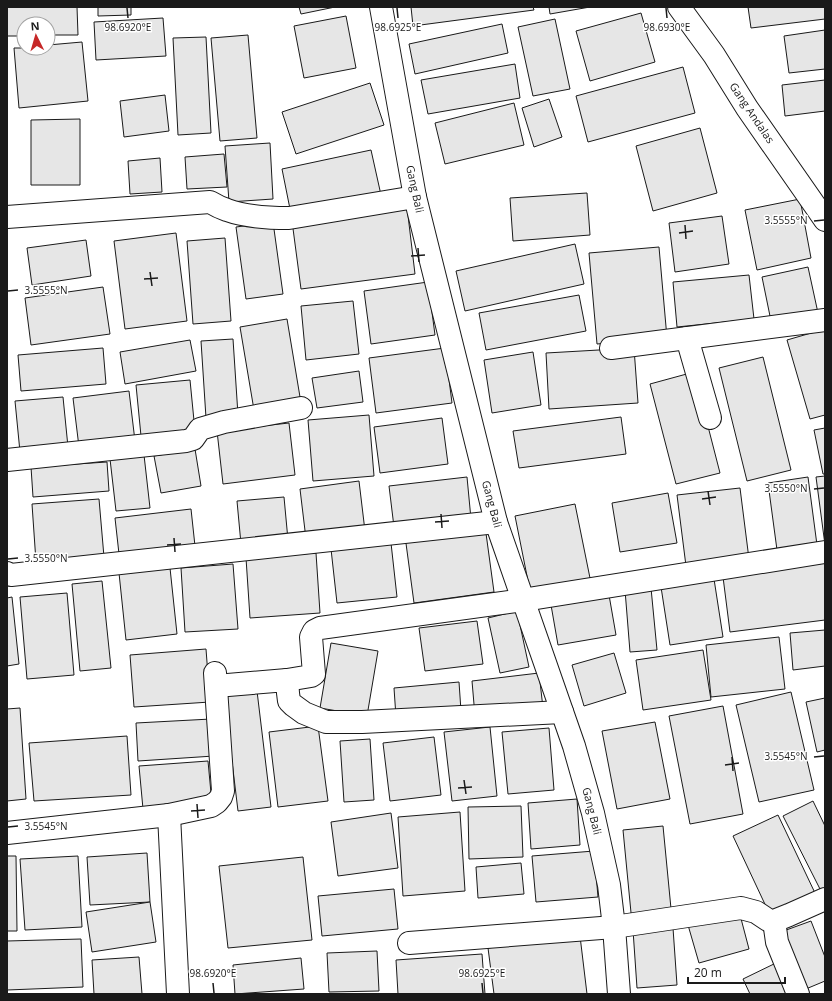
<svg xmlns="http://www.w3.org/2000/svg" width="832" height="1001" viewBox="0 0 832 1001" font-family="'Open Sans',sans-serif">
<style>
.building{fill:#e6e6e6;stroke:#1a1a1a}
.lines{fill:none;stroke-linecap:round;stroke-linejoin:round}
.street-casing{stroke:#1a1a1a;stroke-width:24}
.street{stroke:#fff;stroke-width:22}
.ticks{fill:none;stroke:#1a1a1a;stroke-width:1.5}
.labels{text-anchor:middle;stroke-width:3;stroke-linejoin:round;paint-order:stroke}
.street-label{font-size:11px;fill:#1a1a1a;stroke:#fff}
.ticks-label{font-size:10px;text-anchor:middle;fill:#1a1a1a;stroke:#fff;stroke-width:3;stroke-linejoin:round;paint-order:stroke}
</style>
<rect width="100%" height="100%" fill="#fff"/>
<g class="building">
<path d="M7,7H77L78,35H48V24H24V36H7Z"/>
<path d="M98,7H131V15L98,16Z"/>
<path d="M299,7H335L301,14Z"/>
<path d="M411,7H533L534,10L413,26Z"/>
<path d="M549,7H590L550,14Z"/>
<path d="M748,7H825V19L751,28Z"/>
<path d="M641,13L655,62L590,81L576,31Z"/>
<path d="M346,16L356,68L304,78L294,26Z"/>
<path d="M163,18L166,56L96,60L94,22Z"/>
<path d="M555,19L570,89L533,96L518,27Z"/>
<path d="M502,24L508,53L415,74L409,44Z"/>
<path d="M825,30V69L789,73L784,36Z"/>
<path d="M248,35L257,138L220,141L211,38Z"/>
<path d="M206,37L211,133L178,135L173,38Z"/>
<path d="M82,42L88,101L19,108L14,48H48V45Z"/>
<path d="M515,64L520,98L428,114L421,80Z"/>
<path d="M683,67L695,113L588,142L576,96Z"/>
<path d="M825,80V111L785,116L782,85Z"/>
<path d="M370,83L384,125L296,154L282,112Z"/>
<path d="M165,95L169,131L124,137L120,101Z"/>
<path d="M549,99L562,137L534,147L522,108Z"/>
<path d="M514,103L524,145L445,164L435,123Z"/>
<path d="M80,119V185H31V120Z"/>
<path d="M700,128L717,193L653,211L636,146Z"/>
<path d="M270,143L273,199L229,202L225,146Z"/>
<path d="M371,150L381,195L291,214L282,169Z"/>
<path d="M224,154L227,187L187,189L185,157Z"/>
<path d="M160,158L162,192L130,194L128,161Z"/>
<path d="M587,193L590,235L513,241L510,198Z"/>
<path d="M800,199L811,258L757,270L745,210Z"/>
<path d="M407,207L415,274L301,289L292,221Z"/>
<path d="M722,216L729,264L675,272L669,223Z"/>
<path d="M273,222L283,294L246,299L236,227Z"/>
<path d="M176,233L187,321L125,329L114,241Z"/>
<path d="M225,238L231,321L193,324L187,241Z"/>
<path d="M86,240L91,276L32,285L27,248Z"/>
<path d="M575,244L584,284L465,311L456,271Z"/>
<path d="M659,247L667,338L597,344L589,253Z"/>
<path d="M808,267L818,313L771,321L762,277Z"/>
<path d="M749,275L754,319L677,327L673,282Z"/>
<path d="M428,282L435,335L371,344L364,291Z"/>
<path d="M103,287L110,334L31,345L25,298Z"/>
<path d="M579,295L586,331L486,350L479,313Z"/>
<path d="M353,301L359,354L306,360L301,306Z"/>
<path d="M287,319L301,403L254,410L240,327Z"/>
<path d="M825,329V415L810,419L787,340Z"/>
<path d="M233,339L238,415L206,418L201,341Z"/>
<path d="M190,340L196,371L125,384L120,352Z"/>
<path d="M103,348L106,384L21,391L18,355Z"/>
<path d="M445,348L452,403L376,413L369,358Z"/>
<path d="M634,348L638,403L549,409L546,353Z"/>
<path d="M533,352L541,405L492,413L484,360Z"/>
<path d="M763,357L791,470L747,481L719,368Z"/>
<path d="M359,371L363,402L317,408L312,378Z"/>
<path d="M694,372L720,473L676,484L650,384Z"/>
<path d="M190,380L195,431L141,436L136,385Z"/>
<path d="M129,391L135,441L79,447L73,398Z"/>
<path d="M63,397L68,447L20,452L15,401Z"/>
<path d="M369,415L374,476L313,481L308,420Z"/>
<path d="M621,417L626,454L519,468L513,431Z"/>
<path d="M442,418L448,464L380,473L374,427Z"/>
<path d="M289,423L295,475L223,484L217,431Z"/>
<path d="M825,428V474H823L814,430Z"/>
<path d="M195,449L201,486L161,493L154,456Z"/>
<path d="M144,455L150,508L116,511L110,459Z"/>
<path d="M107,462L109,491L33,497L31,467Z"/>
<path d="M825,476V545L816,477Z"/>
<path d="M467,477L471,519L394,527L389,486Z"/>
<path d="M808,477L817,545L777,550L768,483Z"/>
<path d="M359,481L365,531L306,539L300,489Z"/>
<path d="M740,488L749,559L686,566L677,495Z"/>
<path d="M668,493L677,543L620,552L612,503Z"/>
<path d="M284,497L288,540L241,544L237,501Z"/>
<path d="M99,499L104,557L36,562L32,504Z"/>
<path d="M575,504L591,583L531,596L515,516Z"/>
<path d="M191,509L195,546L119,554L115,518Z"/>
<path d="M485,526L494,592L414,603L405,536Z"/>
<path d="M391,543L397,597L337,603L331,549Z"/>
<path d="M316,553L320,613L250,618L246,558Z"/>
<path d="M825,563V620L730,632L723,577Z"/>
<path d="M233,564L238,629L185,632L181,568Z"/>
<path d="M170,568L177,634L126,640L119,573Z"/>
<path d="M714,579L723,637L670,645L661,587Z"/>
<path d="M102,581L111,668L80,671L72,584Z"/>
<path d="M651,588L657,650L630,652L625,590Z"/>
<path d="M67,593L74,675L27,679L20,597Z"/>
<path d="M609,595L616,635L558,645L551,605Z"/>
<path d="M12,597L19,664L7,666V598Z"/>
<path d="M517,611L529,667L500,673L488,618Z"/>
<path d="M477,621L483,664L425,671L419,628Z"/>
<path d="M825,630V666L793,670L790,633Z"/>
<path d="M779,637L785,689L711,697L706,645Z"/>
<path d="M331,643L378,651L367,716L320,708Z"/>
<path d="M206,649L210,702L134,707L130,655Z"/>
<path d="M703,650L711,700L643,710L636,660Z"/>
<path d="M614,653L626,693L584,706L572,665Z"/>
<path d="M539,673L543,708L475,716L472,681Z"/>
<path d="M459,682L461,711L396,717L394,688Z"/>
<path d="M257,691L271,807L238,811L224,695Z"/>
<path d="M791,692L814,790L759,802L736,705Z"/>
<path d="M825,698V750L817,752L806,702Z"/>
<path d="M723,706L743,814L690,824L669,716Z"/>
<path d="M20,708L26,799L7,801V709Z"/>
<path d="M211,719L214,756L138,761L136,723Z"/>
<path d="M655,722L670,799L617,809L602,731Z"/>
<path d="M318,726L328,801L278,807L269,732Z"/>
<path d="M490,727L497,796L452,801L444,732Z"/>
<path d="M549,728L554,790L508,794L502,732Z"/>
<path d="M127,736L131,795L34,801L29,743Z"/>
<path d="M434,737L441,795L390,801L383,743Z"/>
<path d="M370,739L374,800L344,802L340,741Z"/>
<path d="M208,761L212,804L143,809L139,766Z"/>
<path d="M577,799L580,845L531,849L528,803Z"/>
<path d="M813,801L825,826V889L821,891L783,816Z"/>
<path d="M521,806L523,857L469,859L468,807Z"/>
<path d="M460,812L465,891L403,896L398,817Z"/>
<path d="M391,813L398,868L338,876L331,822Z"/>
<path d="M778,815L815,893L770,915L733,836Z"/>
<path d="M663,826L672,919L632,923L623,830Z"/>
<path d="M594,851L598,897L536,902L532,856Z"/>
<path d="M147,853L150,902L90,905L87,857Z"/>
<path d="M7,856H16L17,931H7Z"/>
<path d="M78,856L82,927L25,930L20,859Z"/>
<path d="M303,857L312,940L228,948L219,866Z"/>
<path d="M521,863L524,894L478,898L476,867Z"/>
<path d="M394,889L398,929L322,936L318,896Z"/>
<path d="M150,902L156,942L92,952L86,912Z"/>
<path d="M739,911L749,949L699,963L688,925Z"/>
<path d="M811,921L825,957V981L801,991L778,933Z"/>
<path d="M673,928L677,985L637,988L633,930Z"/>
<path d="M580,936L587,994H494L488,948Z"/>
<path d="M81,939L83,987L7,990V941Z"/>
<path d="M377,951L379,991L329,992L327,953Z"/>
<path d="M482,954L485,994H398L396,960Z"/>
<path d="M139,957L142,994H94L92,960Z"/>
<path d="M301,958L304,989L235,994L233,965Z"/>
<path d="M778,962L793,994H750L743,979Z"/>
</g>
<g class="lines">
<g class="street-casing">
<g id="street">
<path d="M381,7L415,197L496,522L574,746L593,813L609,885L614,927L619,994"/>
<path d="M679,7L714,55L747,108L825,220"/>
<path d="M7,217L210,202C215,205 221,208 227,210C246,217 269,218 289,218L415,197"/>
<path d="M687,338L710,418"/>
<path d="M611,348L825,320"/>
<path d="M7,460L186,441L193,439L200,429L224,422L301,408"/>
<path d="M7,573L11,575L496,522"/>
<path d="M287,680L311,676L314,674L311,637L314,631L320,628L523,600L825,552"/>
<path d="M216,686L287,680L288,693L289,701L293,705L304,713L326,722H362L562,712"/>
<path d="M169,815L178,994"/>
<path d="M7,833L169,815L211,806L217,802L221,797L223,791L215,673"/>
<path d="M774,921L777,942L798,994"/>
<path d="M409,943L614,927L741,908L756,912L768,920L774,921L789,915L825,899"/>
</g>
</g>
<use href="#street" class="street"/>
</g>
<path class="ticks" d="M127,8L128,18M397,8L398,18M666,8L667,18M814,221L824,220M685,225L686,239M679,233L693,231M418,248L419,262M411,256L425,255M150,272L152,286M144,279L158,278M8,291L18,290M814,489L824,488M708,491L710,505M702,499L716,497M441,514L442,528M435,522L449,521M174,538L175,552M167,545L181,544M8,559L18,558M732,757L733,771M814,757L824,756M725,765L739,763M464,780L466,794M458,788L472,787M197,804L198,818M191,811L205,810M8,827L18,826M213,983L214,993M482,983L483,993"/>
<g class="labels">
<g class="street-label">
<text transform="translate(752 113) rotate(56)" y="4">Gang Andalas</text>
<text transform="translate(415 189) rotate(78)" y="4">Gang Bali</text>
<text transform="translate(492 504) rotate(75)" y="4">Gang Bali</text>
<text transform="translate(592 811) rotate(76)" y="4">Gang Bali</text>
</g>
</g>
<g class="ticks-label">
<text x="128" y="31">98.6920°E</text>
<text x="398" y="31">98.6925°E</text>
<text x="667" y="31">98.6930°E</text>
<text x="786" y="224">3.5555°N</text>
<text x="46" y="294">3.5555°N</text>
<text x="786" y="492">3.5550°N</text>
<text x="46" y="562">3.5550°N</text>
<text x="786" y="760">3.5545°N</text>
<text x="46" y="830">3.5545°N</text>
<text x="213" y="977">98.6920°E</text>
<text x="482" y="977">98.6925°E</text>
</g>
<rect width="832" height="1001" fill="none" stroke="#1a1a1a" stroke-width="16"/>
<g transform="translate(36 36) rotate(355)"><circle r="19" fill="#ffffff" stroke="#a3a3a3"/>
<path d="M0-3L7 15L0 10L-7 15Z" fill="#c62828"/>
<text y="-6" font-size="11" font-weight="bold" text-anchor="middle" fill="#1a1a1a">N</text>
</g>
<path d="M688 977v6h97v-6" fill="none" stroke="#1a1a1a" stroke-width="2"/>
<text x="694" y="977" font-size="12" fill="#1a1a1a" stroke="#ffffff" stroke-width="3" paint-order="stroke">20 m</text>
</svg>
